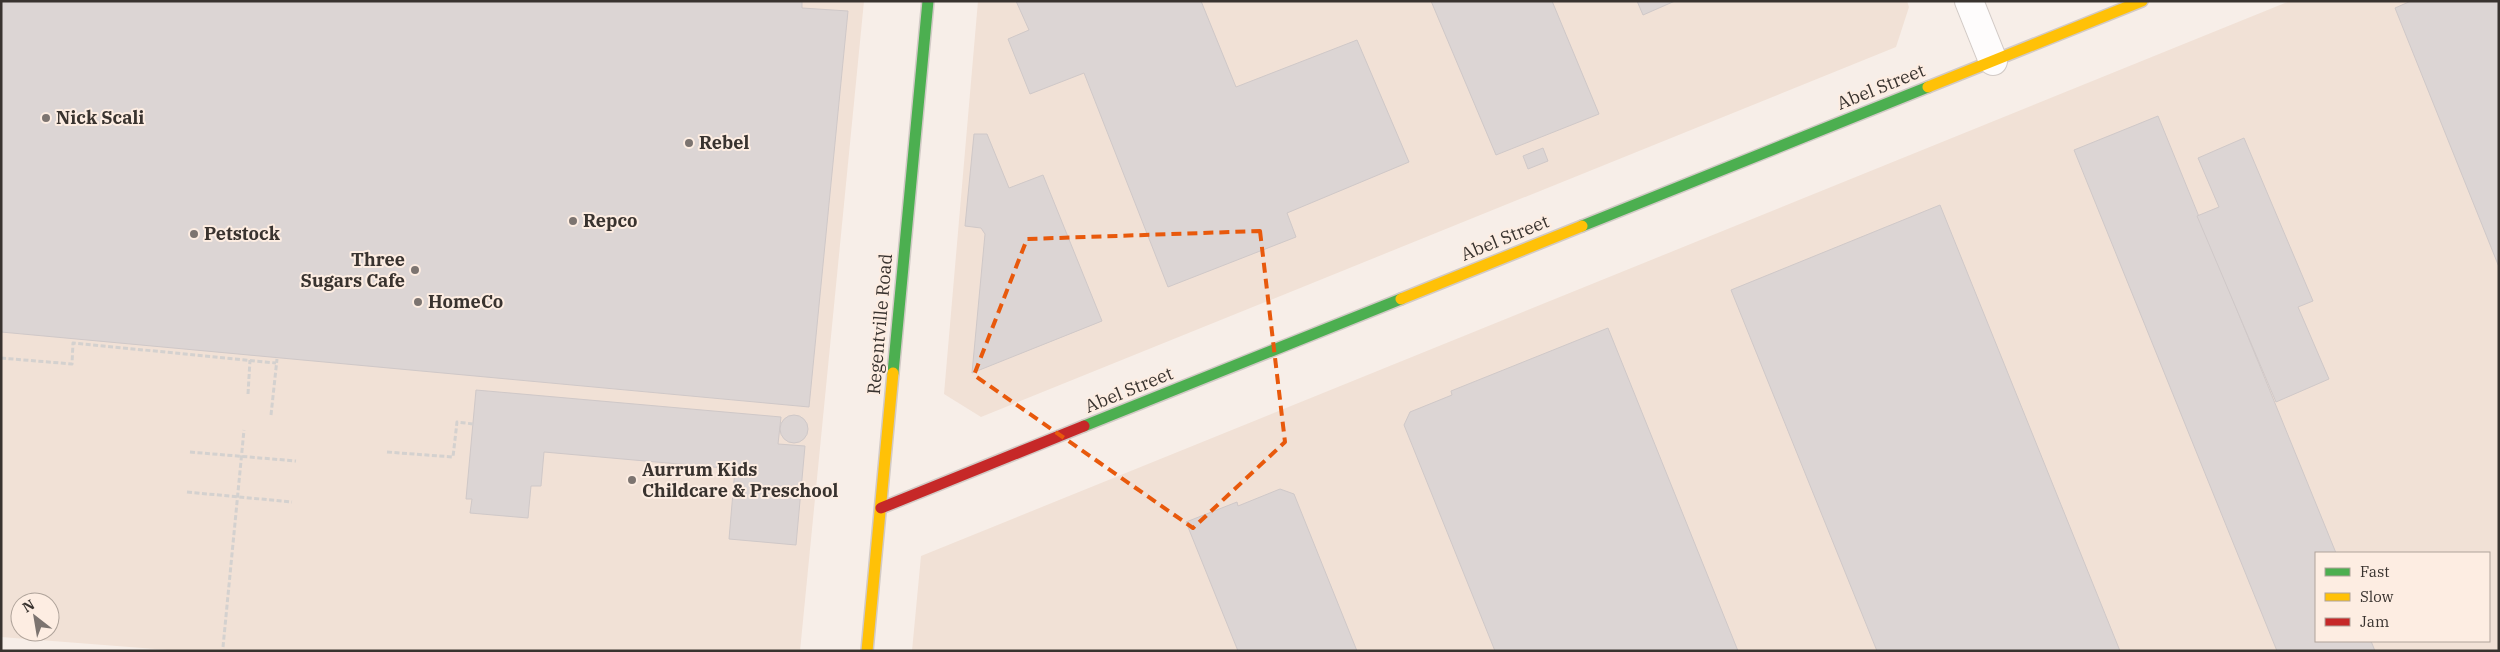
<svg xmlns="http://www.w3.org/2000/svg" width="2500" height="652" viewBox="0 0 2500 652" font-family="'IBM Plex Serif',serif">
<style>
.built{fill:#f1e1d6;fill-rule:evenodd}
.building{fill:#dcd5d4;stroke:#cfc8c8}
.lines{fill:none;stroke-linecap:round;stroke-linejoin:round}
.street-casing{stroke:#d2cac6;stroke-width:30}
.fast-casing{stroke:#d2cac6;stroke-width:14}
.slow-casing{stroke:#d2cac6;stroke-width:14}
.jam-casing{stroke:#d2cac6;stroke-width:14}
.path{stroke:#d4d1cf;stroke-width:3;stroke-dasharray:5 2.5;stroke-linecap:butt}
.street{stroke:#fefcfc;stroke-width:28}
.fast{stroke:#4caf50;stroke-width:11}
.slow{stroke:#ffc107;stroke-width:11}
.jam{stroke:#c62828;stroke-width:11}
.marked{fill:none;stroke:#e8590c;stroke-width:4;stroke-dasharray:10 6;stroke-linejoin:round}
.poi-dot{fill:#7c7470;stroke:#fdede2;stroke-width:2}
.labels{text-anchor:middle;stroke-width:4;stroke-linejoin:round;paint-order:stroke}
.street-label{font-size:18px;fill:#39332f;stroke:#fdede2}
.poi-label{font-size:18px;font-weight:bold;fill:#39332f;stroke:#fdede2;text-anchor:start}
</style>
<rect width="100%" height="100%" fill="#f7eee8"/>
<g class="built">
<path d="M1,1H864L800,651H181L1,637ZM20,602H50V632H20Z"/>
<path d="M978,1H1907L1909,7L1896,47L981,417L944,394Z"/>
<path d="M2290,1H2499V651H912L921,556ZM2316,553H2489V641H2316Z"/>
</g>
<g class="building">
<path d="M1,1H802V8L848,11L809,407L1,332Z"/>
<path d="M1016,1H1201L1236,87L1357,40L1409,162L1287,213L1296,237L1168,287L1084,73L1030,94L1008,39L1029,30Z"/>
<path d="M1431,1H1552L1599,114L1496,155Z"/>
<path d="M1637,1H1675L1643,15Z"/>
<path d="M2411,1H2499V267L2395,8Z"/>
<path d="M2158,116L2336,553H2316V641H2371L2375,651H2277L2074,150Z"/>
<path d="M974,134H987L1009,188L1043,175L1102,321L972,373L985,234L981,228L965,226Z"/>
<path d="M2244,138L2313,301L2298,307L2329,379L2276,402L2197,216L2219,207L2198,158Z"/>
<path d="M1543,148L1548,161L1528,169L1523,156Z"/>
<path d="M1940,205L2120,651H1877L1731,290Z"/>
<path d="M1608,328L1738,651H1495L1404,425L1410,412L1452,395L1451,391Z"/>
<path d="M476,390L781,417L778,444L805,446L796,545L729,539L735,469L544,452L541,486H531L528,518L470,513L472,499H466Z"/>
<circle cx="794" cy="429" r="14"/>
<path d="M1280,489L1294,494L1357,651H1238L1186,522L1237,502L1238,506Z"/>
</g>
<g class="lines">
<g class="street-casing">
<path id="street" d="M1969,1L1993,61"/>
</g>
<g class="fast-casing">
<g id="fast">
<path d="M1582,226L1928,87"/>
<path d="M893,373L928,1"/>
<path d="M1084,426L1401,299"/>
</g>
</g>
<g class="slow-casing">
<g id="slow">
<path d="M1928,87L2142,1"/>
<path d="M1401,299L1582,226"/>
<path d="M867,651L893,373"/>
</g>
</g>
<g class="jam-casing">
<path id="jam" d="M881,508L1084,426"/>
</g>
<g class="path">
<path d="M1,358L72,364L73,343L276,363"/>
<path d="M248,394L250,360"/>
<path d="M271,415L277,359"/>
<path d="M190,452L296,461"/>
<path d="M387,452L453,457L457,422L473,424"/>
<path d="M187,492L292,502"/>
<path d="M223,647L244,430"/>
</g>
<use href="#street" class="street"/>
<use href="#fast" class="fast"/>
<use href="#slow" class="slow"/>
<use href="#jam" class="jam"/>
</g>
<path class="marked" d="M1260,231L1285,442L1193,528L974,375L1027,239Z"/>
<g class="poi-dot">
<circle cx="46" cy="118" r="5"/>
<circle cx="689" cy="143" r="5"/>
<circle cx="573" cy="221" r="5"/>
<circle cx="194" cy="234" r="5"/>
<circle cx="415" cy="270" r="5"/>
<circle cx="418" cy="302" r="5"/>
<circle cx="632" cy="480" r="5"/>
</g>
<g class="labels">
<g class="street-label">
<text transform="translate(1881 87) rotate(-22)" y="6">Abel Street</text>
<text transform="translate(1505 238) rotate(-22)" y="6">Abel Street</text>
<text transform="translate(880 324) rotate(-85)" y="6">Regentville Road</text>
<text transform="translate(1129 390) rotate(-22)" y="6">Abel Street</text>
</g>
<g class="poi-label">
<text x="56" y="124">Nick Scali</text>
<text x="699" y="149">Rebel</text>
<text x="583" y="227">Repco</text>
<text x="204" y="240">Petstock</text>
<text x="405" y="266" text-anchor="end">Three<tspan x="405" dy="21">Sugars Cafe</tspan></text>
<text x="428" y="308">HomeCo</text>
<text x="642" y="476">Aurrum Kids<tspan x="642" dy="21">Childcare &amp; Preschool</tspan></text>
</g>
</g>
<rect width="2500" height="652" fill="none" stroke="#39332f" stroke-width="5"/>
<rect x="2315" y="552" width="175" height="90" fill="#fdede2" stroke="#afa39a"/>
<rect x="2325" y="568" width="25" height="8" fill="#4caf50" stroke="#afa39a"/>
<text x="2360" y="577" font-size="15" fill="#39332f">Fast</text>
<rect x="2325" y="593" width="25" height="8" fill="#ffc107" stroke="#afa39a"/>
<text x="2360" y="602" font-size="15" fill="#39332f">Slow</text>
<rect x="2325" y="618" width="25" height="8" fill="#c62828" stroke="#afa39a"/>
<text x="2360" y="627" font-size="15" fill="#39332f">Jam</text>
<g transform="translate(35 617) rotate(329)"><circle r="24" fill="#fdede2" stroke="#afa39a"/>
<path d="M0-4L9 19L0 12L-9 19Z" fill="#7c7470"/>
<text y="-8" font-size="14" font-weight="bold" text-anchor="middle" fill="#39332f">N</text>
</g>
</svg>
